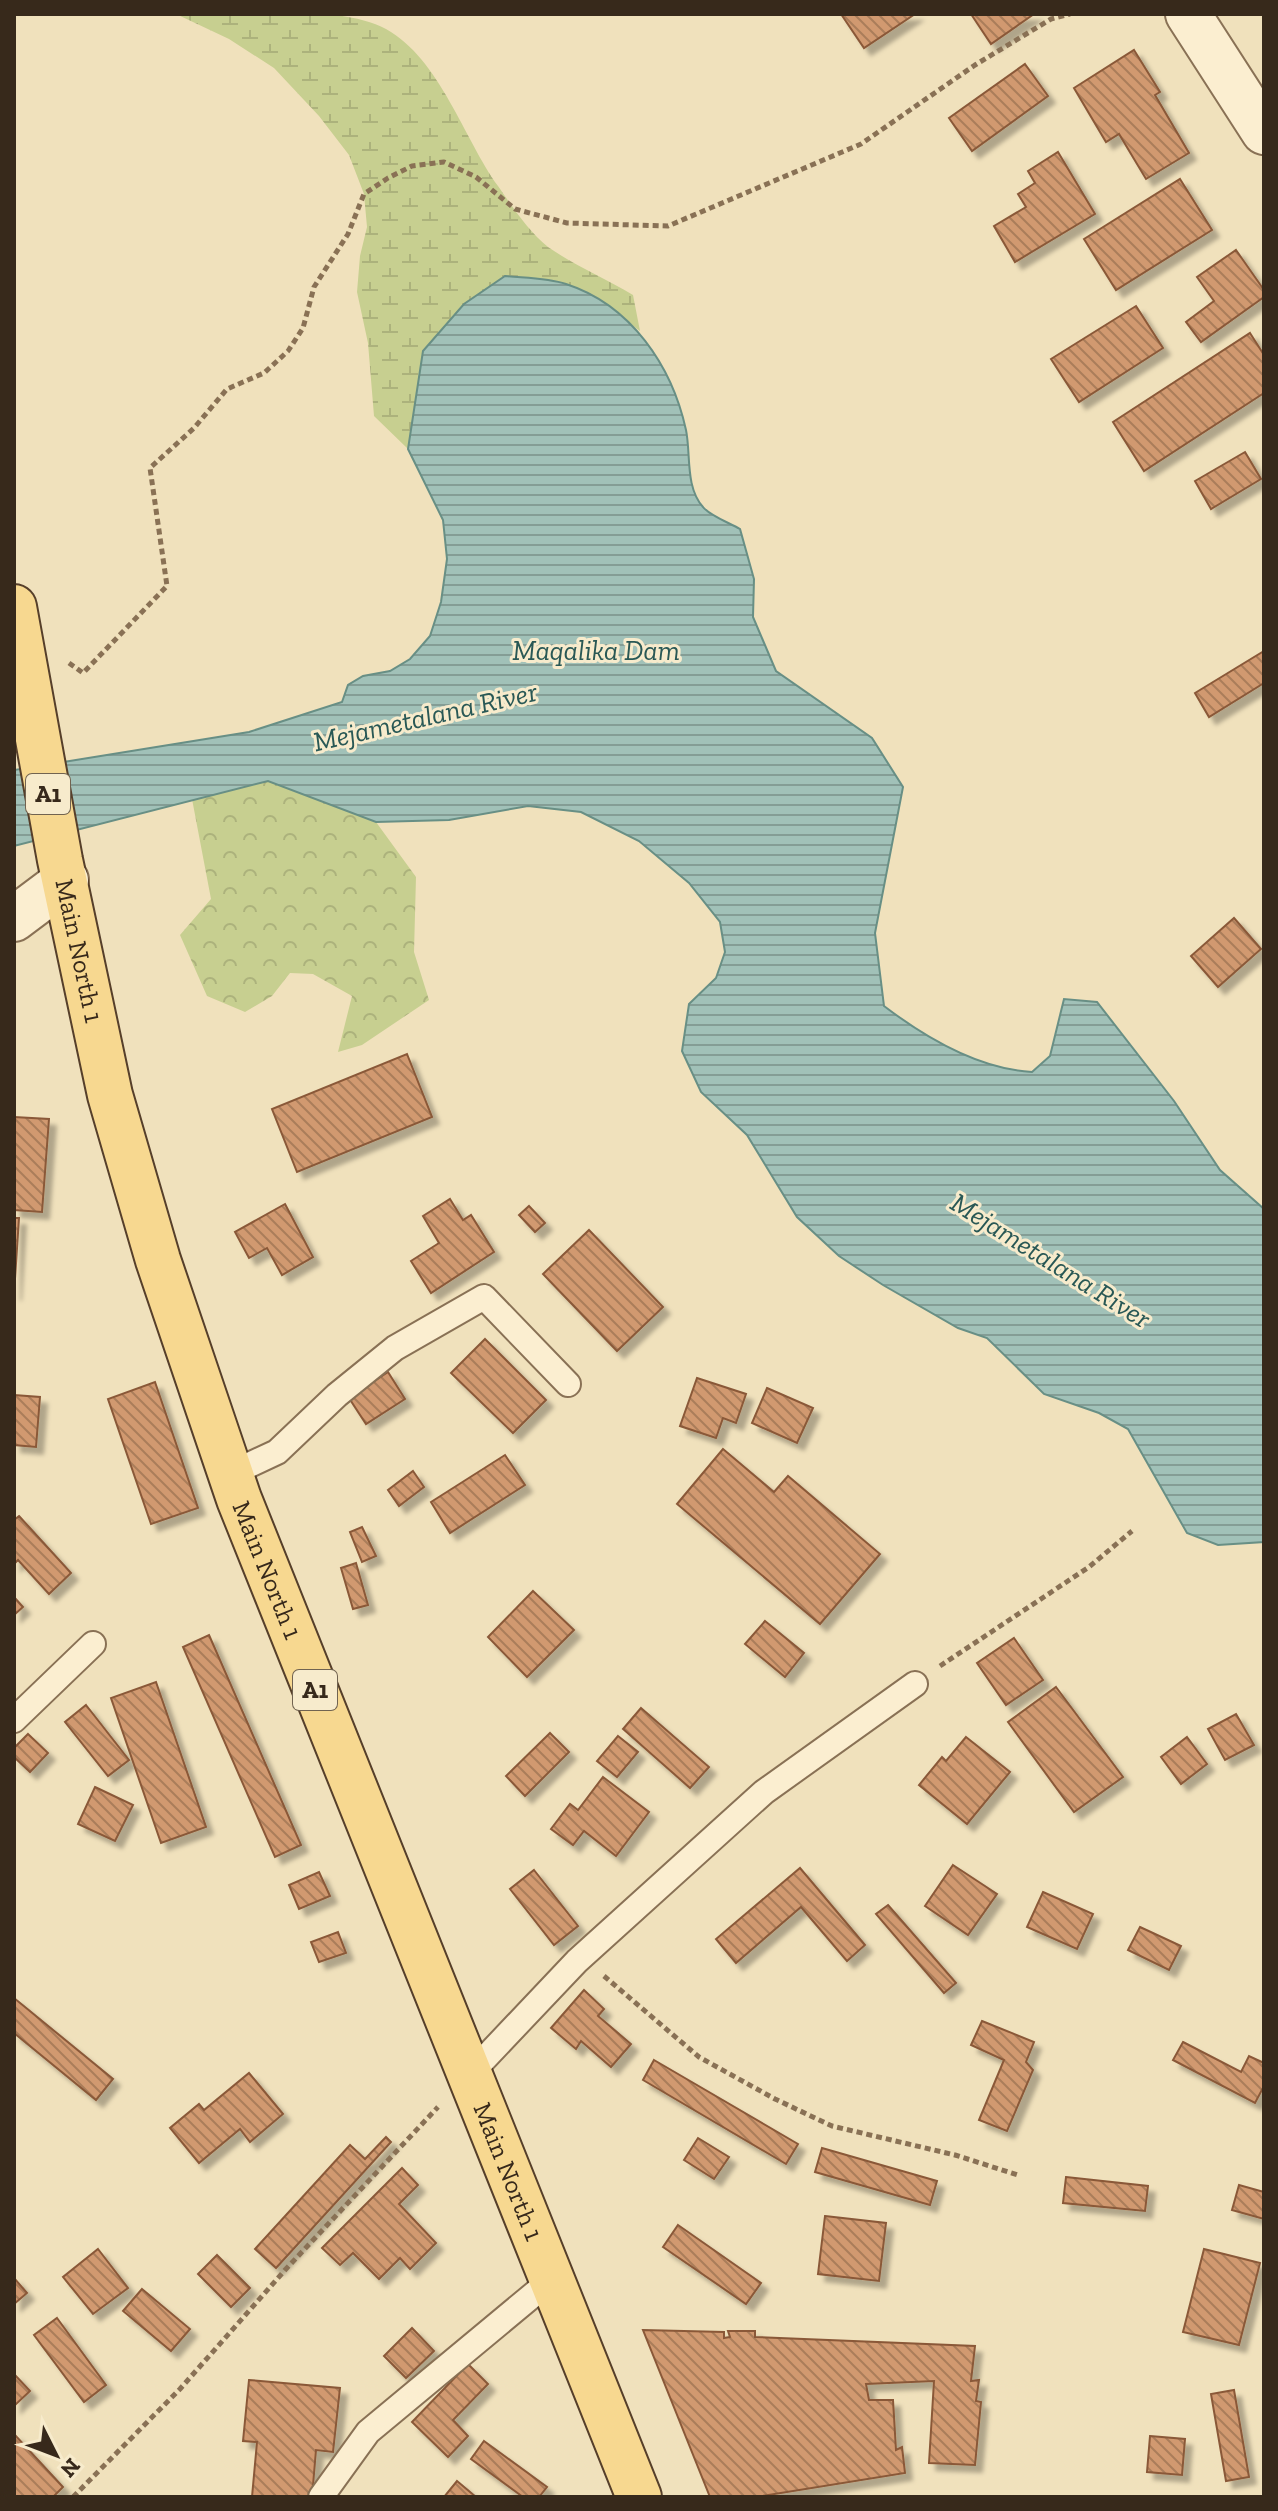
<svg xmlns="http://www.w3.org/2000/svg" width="1278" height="2511" viewBox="0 0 1278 2511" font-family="'Zilla Slab',serif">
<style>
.forest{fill:url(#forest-crowns)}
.wetland{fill:url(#wetland-marsh)}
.water{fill:url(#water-rules);stroke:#688f85;stroke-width:2}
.building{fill:url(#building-back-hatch);stroke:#8a5939;stroke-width:2;filter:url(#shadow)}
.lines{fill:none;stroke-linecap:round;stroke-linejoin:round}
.lane-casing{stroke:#897155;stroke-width:28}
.street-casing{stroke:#897155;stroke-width:48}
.primary-casing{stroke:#563f2a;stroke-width:48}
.path{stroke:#897155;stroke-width:5;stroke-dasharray:6 4;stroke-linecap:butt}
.lane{stroke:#fbeed0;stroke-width:24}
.street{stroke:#fbeed0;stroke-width:44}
.primary{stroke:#f7d890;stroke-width:44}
.labels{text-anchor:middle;stroke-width:6;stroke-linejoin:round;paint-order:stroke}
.shield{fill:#f7ebcc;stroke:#716350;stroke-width:2}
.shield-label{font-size:24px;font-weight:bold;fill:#37291b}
.street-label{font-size:26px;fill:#37291b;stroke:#f7ebcc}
.water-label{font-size:28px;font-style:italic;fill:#295855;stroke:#f7ebcc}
</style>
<defs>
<pattern id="forest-crowns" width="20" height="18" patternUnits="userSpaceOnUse" patternTransform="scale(2)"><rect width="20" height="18" fill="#c7cf90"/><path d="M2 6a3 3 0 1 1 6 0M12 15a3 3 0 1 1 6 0" fill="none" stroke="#acb27c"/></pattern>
<pattern id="wetland-marsh" width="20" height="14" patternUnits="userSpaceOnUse" patternTransform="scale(2)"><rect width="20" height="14" fill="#c7cf90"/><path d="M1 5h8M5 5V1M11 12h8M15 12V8" fill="none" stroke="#acb27c"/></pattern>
<pattern id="water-rules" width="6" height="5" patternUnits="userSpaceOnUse" patternTransform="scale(2)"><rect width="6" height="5" fill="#a1c1b8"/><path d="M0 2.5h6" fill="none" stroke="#849d95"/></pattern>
<pattern id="building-back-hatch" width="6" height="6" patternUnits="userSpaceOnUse" patternTransform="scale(2)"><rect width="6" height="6" fill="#d1996f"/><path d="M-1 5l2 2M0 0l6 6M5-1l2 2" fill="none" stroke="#aa7d5a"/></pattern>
<filter id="shadow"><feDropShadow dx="7" dy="7" stdDeviation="2" flood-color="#0004"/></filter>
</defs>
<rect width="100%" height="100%" fill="#f0e1bc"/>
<path class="forest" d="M269,781L376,822L416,877L414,952L429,1000L362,1045L338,1052L352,996L313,974L290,973L272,996L245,1012L207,996L180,935L211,899L192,799Z"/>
<path class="wetland" d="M176,14C231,14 339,3 386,29C440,59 464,139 498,186C511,205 529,232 548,247C574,265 606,279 633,295L640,331L596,298L423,351L408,449L374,416L368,343L357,292L360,256L367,227L364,194L349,155L319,116L274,68L229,39Z"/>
<path class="water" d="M505,276C525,278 548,278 566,284C631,305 672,366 686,430C691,454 685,487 703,507C710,516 730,523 740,529L754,579L753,617L776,671L872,738L903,787L875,933L884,1006C926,1038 979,1069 1032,1072L1050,1056L1064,999L1097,1002L1174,1101L1220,1170L1264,1209V1542L1218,1545L1187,1533L1128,1429L1099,1413L1044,1394L987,1338L958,1328L883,1285L839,1256L797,1217L747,1135L701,1092L682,1051L689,1004L716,978L725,952L720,922L689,883L639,841L581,812L528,806L449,820L376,822L268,781L14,846V770L249,732L342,702L348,685L363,676L390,671L410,659L430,636L441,602L447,559L443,520L408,449L423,351L464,304Z"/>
<g class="building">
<path d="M841,14H915L864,48Z"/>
<path d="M971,14H1034L991,44Z"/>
<path d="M1134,50L1160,92L1155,95L1189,153L1146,179L1119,134L1106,142L1074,88Z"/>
<path d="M1025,64L1048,96L972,151L949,118Z"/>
<path d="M1058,152L1095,214L1015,262L994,226L1026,207L1018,194L1035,183L1028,171Z"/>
<path d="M1180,179L1212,230L1116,290L1084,239Z"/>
<path d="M1236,250L1264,290V297L1201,342L1186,322L1214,301L1197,277Z"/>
<path d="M1136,306L1163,348L1079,402L1051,359Z"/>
<path d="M1250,333L1264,355V393L1144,471L1113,422Z"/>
<path d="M1245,452L1261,479L1211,509L1195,481Z"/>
<path d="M1264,651V683L1209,717L1195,693Z"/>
<path d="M1234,918L1261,949L1218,987L1191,956Z"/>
<path d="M407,1054L432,1117L297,1172L272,1109Z"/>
<path d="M14,1117L49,1119L42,1212L14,1210Z"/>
<path d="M450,1199L463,1220L471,1215L494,1252L431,1293L411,1261L439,1243L423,1216Z"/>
<path d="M285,1204L313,1257L282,1275L267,1248L249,1258L235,1232Z"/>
<path d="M529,1206L545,1223L535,1232L519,1215Z"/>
<path d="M14,1218H19L14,1294Z"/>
<path d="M589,1230L663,1307L617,1351L543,1274Z"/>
<path d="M485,1339L546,1400L513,1433L451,1373Z"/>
<path d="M388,1372L405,1399L366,1424L349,1398Z"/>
<path d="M697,1378L746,1394L736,1423L723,1418L716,1438L680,1426Z"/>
<path d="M155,1382L198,1508L151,1524L108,1399Z"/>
<path d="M767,1388L813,1408L797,1443L752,1423Z"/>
<path d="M14,1395L40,1397L36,1447L14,1445Z"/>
<path d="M723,1449L774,1492L788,1476L880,1554L820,1624L677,1504Z"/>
<path d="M505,1455L525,1485L450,1533L431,1502Z"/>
<path d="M413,1471L424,1487L399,1506L388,1490Z"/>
<path d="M19,1516L71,1573L49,1594L18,1560L14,1564V1520Z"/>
<path d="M362,1527L376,1556L362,1562L350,1532Z"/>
<path d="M356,1563L368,1605L353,1609L341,1568Z"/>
<path d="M533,1591L574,1630L527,1677L488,1637Z"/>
<path d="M14,1597L23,1607L14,1615Z"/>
<path d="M765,1621L804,1653L785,1677L745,1644Z"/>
<path d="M209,1635L301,1845L275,1857L183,1647Z"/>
<path d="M1014,1638L1043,1680L1006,1705L977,1663Z"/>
<path d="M156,1682L206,1827L161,1843L111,1698Z"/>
<path d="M1056,1687L1123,1777L1074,1812L1008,1722Z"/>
<path d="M86,1705L129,1760L108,1776L65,1722Z"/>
<path d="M641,1708L709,1767L690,1788L623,1729Z"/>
<path d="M1236,1714L1254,1745L1225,1760L1208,1729Z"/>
<path d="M550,1733L569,1752L525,1796L506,1776Z"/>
<path d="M28,1734L48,1753L30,1772L14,1757V1748Z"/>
<path d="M618,1736L638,1752L617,1777L597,1761Z"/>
<path d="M966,1737L1010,1772L967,1824L919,1785L942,1757L946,1761Z"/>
<path d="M1187,1737L1207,1764L1181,1784L1161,1757Z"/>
<path d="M603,1777L649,1812L616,1856L584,1831L573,1845L551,1829L570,1804L578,1810Z"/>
<path d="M95,1787L133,1805L115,1841L78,1824Z"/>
<path d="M953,1865L997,1894L968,1935L925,1906Z"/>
<path d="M800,1868L865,1945L847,1961L801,1907L736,1963L716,1939Z"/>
<path d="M534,1870L578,1926L554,1945L510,1889Z"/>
<path d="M319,1872L330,1896L299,1909L289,1885Z"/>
<path d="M1043,1892L1093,1914L1077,1949L1027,1927Z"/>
<path d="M888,1905L956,1983L944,1993L876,1914Z"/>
<path d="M1140,1927L1181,1946L1169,1970L1128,1950Z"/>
<path d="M338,1932L346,1953L319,1962L311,1942Z"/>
<path d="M584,1990L604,2009L598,2016L631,2044L611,2067L581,2041L576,2049L551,2028Z"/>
<path d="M14,1998L113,2079L96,2100L14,2033Z"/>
<path d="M982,2021L1034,2042L1026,2062L1033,2070L1007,2131L979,2120L1004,2060L971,2045Z"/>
<path d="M1183,2042L1241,2072L1249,2056L1264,2063V2086L1255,2103L1173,2060Z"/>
<path d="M654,2060L798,2144L786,2164L643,2080Z"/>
<path d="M249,2073L283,2114L250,2142L240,2129L199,2163L170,2128L199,2104L204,2110Z"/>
<path d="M386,2137L391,2142L276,2268L255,2249L350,2145L365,2159Z"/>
<path d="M698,2138L729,2157L714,2179L684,2160Z"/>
<path d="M822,2148L937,2181L930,2205L815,2172Z"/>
<path d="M402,2168L418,2185L399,2204L436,2243L410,2269L400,2258L379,2279L353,2253L340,2265L322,2248Z"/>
<path d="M1066,2177L1148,2186L1145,2211L1063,2203Z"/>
<path d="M1239,2185L1264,2192V2219L1232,2210Z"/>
<path d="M825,2216L886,2223L879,2281L818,2274Z"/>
<path d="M678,2225L761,2283L746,2304L663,2247Z"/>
<path d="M98,2249L128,2288L93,2314L63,2277Z"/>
<path d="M1204,2249L1260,2263L1239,2345L1183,2332Z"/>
<path d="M217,2255L250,2288L231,2307L198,2274Z"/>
<path d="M14,2278L27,2293L14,2304Z"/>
<path d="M142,2289L190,2329L171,2351L123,2311Z"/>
<path d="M57,2318L106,2385L84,2402L34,2335Z"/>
<path d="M412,2328L434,2351L406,2378L384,2356Z"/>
<path d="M643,2330L724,2332V2338L730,2337L728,2331H755V2337L975,2346L971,2381L979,2380L976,2401L981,2402L975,2465L929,2463L934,2381L866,2384L869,2400H893L896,2450L902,2447L905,2473L756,2497H710Z"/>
<path d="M468,2364L488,2384L453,2420L468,2436L448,2457L412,2422Z"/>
<path d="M14,2374L30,2391L14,2406Z"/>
<path d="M249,2380L340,2388L333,2452L316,2450L312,2497H252L257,2442L243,2441Z"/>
<path d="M1234,2390L1249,2477L1226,2481L1211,2394Z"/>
<path d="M14,2434L63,2487L53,2497H14Z"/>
<path d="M1150,2436L1185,2439L1182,2475L1147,2472Z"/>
<path d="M484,2441L547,2487L539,2497H523L471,2459Z"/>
<path d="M457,2481L476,2497H444Z"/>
</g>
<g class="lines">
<g class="lane-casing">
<g id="lane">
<path d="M230,1474L277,1452L337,1395L395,1348L484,1297L568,1384"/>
<path d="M14,1720L93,1644"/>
<path d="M469,2075L577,1961L764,1792L915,1684"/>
<path d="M321,2497L368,2432L551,2280"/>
</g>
</g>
<g class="street-casing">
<g id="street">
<path d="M1188,14L1264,132"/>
<path d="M14,919L66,880"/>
</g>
</g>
<g class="primary-casing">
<g id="primary">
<path id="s1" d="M14,607L60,860L110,1095L158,1260L239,1499L639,2497"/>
</g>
</g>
<g class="path">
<path d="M69,663L83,673L167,586L150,468L194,428L227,389L264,373L288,351L303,328L314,287L348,234L364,194L388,178L412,166L444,162L476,177L515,209L567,223L668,226L861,144L975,65L1051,19L1070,14"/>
<path d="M940,1666L1089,1567L1132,1531"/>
<path d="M604,1976L699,2057L775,2099L832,2126L955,2155L1018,2175"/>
<path d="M73,2497L180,2389L285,2270L438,2107"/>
</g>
<use href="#lane" class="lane"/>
<use href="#street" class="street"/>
<use href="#primary" class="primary"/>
</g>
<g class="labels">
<g class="shield">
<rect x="26" y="774" width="44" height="40" rx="6"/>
<rect x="293" y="1670" width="44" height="40" rx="6"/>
</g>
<g class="shield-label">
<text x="48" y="802">A1</text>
<text x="315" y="1698">A1</text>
</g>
<g class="street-label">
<text dy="9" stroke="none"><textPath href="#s1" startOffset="350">Main North 1</textPath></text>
<text dy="9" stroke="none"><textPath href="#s1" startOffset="998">Main North 1</textPath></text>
<text dy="9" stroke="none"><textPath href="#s1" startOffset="1646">Main North 1</textPath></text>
</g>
<g class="water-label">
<text x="596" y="660">Maqalika Dam</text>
<text transform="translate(425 716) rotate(-13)" y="10">Mejametalana River</text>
<text transform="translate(1051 1260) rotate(32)" y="10">Mejametalana River</text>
</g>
</g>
<rect width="1278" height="2511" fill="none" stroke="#37291b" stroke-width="32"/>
<g transform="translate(56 2455) rotate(132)" stroke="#f7ebcc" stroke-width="6" paint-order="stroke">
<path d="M0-6L14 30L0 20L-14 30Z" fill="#37291b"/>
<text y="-12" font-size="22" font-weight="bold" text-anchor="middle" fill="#37291b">N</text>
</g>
</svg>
